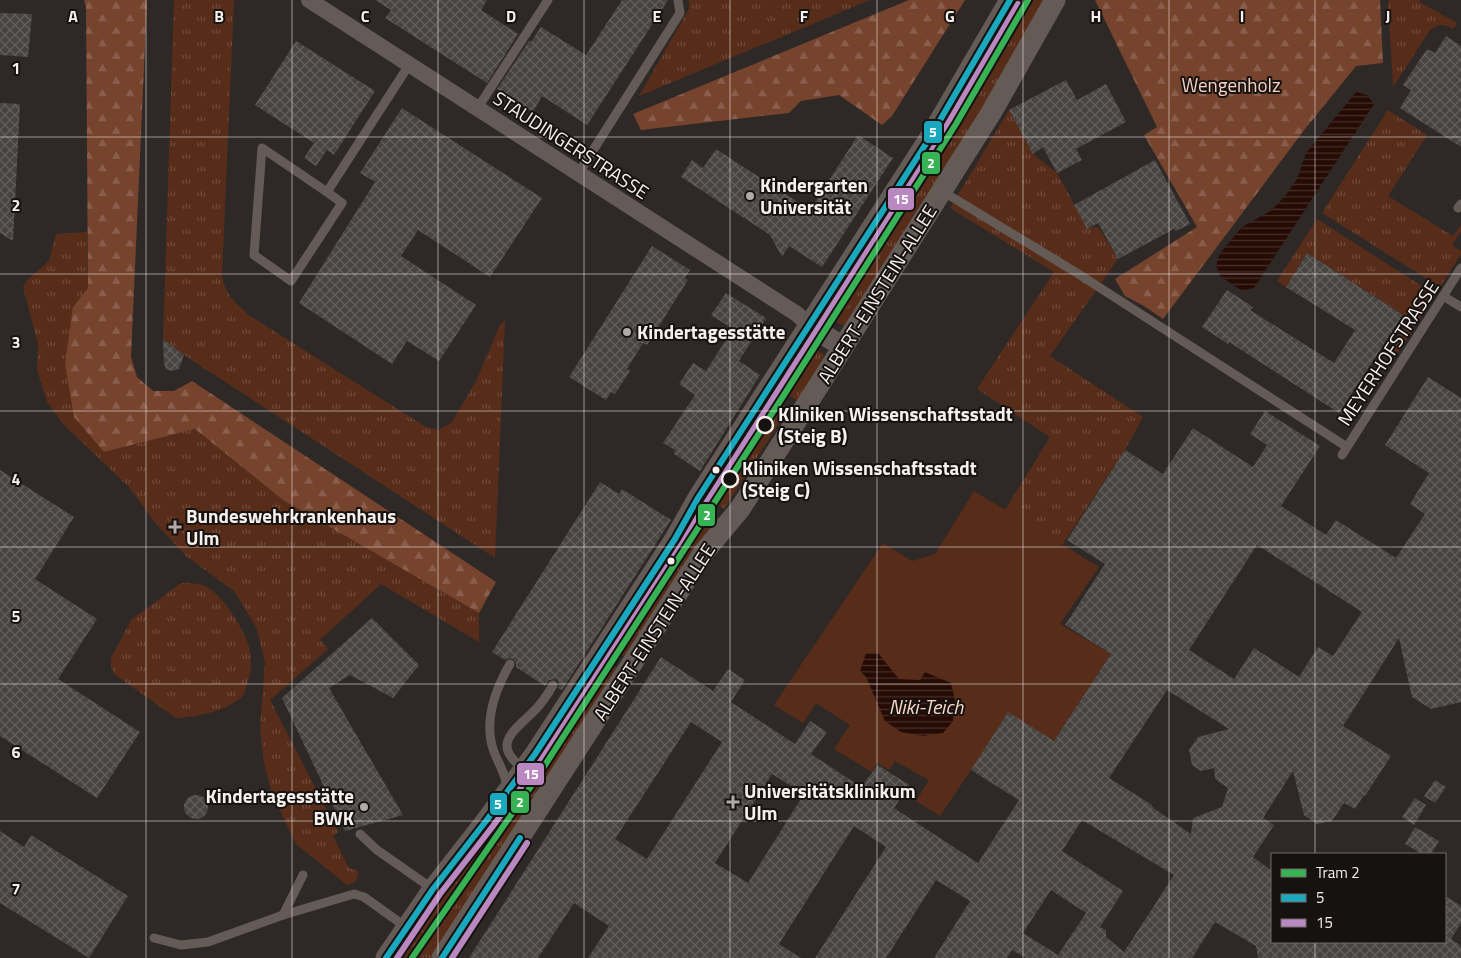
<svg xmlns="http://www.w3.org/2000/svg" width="1461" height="958" viewBox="0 0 1461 958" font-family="'Titillium Web',sans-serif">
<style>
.grass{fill:url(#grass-tufts)}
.forest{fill:url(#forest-firs)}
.park{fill:#572c19}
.water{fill:url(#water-rules)}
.building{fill:url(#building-cross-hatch);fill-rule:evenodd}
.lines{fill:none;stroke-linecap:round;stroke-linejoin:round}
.service{stroke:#645b57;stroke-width:9}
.minor{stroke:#645b57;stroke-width:16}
.tertiary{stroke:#645b57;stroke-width:21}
.bus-1-casing{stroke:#161210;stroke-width:10}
.bus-2-casing{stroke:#161210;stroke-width:10}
.bus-1{stroke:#1aa8be;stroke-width:6}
.bus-2{stroke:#ba88c1;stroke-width:6}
.tram-1-casing{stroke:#161210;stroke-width:10}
.tram-1{stroke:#37b355;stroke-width:6}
.grid{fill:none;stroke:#f6efed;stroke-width:1;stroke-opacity:0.55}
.poi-dot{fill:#b0aaa8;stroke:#161210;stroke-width:2}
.stop-dot{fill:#161210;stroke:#f6efed;stroke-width:2.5}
.bus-dot{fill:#f6efed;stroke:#161210;stroke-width:2}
.labels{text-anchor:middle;stroke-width:4;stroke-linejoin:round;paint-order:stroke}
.park-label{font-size:19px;fill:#f7d1c2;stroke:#161210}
.street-label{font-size:19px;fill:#f6efed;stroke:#161210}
.poi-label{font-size:19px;font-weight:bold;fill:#f6efed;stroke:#161210;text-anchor:start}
.stop-label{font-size:19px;font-weight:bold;fill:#f6efed;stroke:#161210;text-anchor:start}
.water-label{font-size:20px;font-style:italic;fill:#fcd7c7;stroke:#161210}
.grid-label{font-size:16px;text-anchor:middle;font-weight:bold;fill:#f6efed;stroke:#161210;stroke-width:4;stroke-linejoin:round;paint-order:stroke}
.line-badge{stroke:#161210;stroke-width:2}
.badge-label{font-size:14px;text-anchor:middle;font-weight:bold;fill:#fff}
</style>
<defs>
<pattern id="grass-tufts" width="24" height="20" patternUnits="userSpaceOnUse" patternTransform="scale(1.25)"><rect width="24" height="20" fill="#572c19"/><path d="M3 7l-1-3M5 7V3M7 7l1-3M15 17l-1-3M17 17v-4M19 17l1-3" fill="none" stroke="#704b3b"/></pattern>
<pattern id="forest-firs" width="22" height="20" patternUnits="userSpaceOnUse" patternTransform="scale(1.25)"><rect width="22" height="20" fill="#76432d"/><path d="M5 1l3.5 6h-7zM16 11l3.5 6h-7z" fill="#8a5e4c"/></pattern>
<pattern id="water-rules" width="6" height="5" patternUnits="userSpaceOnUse" patternTransform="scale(1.25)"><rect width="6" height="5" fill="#260b04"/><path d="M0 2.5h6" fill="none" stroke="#462f29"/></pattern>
<pattern id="building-cross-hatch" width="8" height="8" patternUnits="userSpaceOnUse" patternTransform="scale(1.25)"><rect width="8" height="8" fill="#474442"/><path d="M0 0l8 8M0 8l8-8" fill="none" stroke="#625f5e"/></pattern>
</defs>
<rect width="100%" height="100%" fill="#2e2927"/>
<g class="grass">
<path d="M174,0H234L222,275C225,296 235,302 250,316L426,427L439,430L452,422L476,381L500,325L505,320L495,558L184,355L163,339Z"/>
<path d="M689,0H870L639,96L689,9Z"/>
<path d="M1015,0H1048L986,110L846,326C840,325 831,320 829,314Z"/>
<path d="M1388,0H1419L1421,3L1457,23L1453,29C1444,24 1439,23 1430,30L1393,87Z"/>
<path d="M1009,110L1033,154L1057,173L1087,228L1098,227L1118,259L1050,356L1143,417L1125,450L1062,545L1005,510L1050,437L977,389L1054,272L950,208Z"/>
<path d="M1388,110L1427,135L1388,196L1453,236L1461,225V231L1452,245L1461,251V254L1440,287L1322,213Z"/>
<path d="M1317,219L1434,294L1416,323L1307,253L1286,287L1277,281Z"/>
<path d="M87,232L88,288L73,307L104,452L195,429L283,500L479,613V642L381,584L320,640L328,649L270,700L338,832L333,836L349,868L358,871C358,881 355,883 347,885L296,844L272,794L264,763L260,729L265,663L257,629L234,591L186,556L157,525L128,486L64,425L47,402L37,370L38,344L23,287L27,280L49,261L56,234Z"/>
<path d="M1407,323L1414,328L1396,355L1389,351Z"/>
<path d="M809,345L823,354L824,357L801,403L776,387Z"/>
<path d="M777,401L788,409L724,509L712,502Z"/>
<path d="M699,506L724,521L629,660L611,648Z"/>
<path d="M181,583C190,583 199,583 207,587C217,593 225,603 231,612C247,636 257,655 247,684C246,687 245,692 243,695C230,711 195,717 176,718L114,674L111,666V658L131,620Z"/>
<path d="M603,659L622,671L437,958L401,957L437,902L470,858Z"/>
</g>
<g class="forest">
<path d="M84,0H147L131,357L137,377L153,391H174L192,381L496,582L479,613L283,500L195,429L104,452L74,417L65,364L73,307L88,288L86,7Z"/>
<path d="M909,0H965L892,116L882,125L839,95L801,101L789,113L641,130L633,114Z"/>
<path d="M1095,0H1380L1383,63L1356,66L1305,129L1163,319L1144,306L1125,296L1115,279L1197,227L1144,135L1157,127Z"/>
</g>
<path class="park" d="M974,491L1099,567L1060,624L1111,654L1054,741L971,770L940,816L916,801L929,780L895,761L889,770L877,763L872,772L834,749L850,725L816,703L803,723L774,705L883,543L912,561L935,554Z"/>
<g class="water">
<path d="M1356,92L1367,95L1374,104L1254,288L1242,291L1220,276L1216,266L1220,253L1242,227L1272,210L1285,196L1297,179L1306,153Z"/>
<path d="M866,653H878L899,679L920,680L925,672L951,683L955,700L953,721L943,733L923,736L901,732L885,721L866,677L860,671Z"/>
</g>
<g class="building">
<path d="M375,0H487L481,10L518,34L487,83L385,18L391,10Z"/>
<path d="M622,0H668L587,125L542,96L533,112L497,89L529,41L531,42L541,27L586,55Z"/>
<path d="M0,13L32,14L28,57L0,55Z"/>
<path d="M1446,36L1461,46V147L1400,108L1411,90L1403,85L1427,49L1435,53Z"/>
<path d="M296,41L375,91L334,155L327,150L316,166L304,158L314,143L255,105Z"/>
<path d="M1066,80L1077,100L1106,84L1126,122L1076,149L1082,160L1057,173L1043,147L1033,154L1009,110Z"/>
<path d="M0,103L20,104L13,241L0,233Z"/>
<path d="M402,108L542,198L490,277L418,230L401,256L476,305L439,361L407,341L392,364L299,303L375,182L360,173Z"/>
<path d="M858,135L893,158L822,267L789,246L782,257L770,235L681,177L692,160L703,168L716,149L810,210Z"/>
<path d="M1155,160L1190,224L1176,231L1174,229L1118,259L1098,223L1087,229L1074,205Z"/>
<path d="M652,246L690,270L685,278L688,280L647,345L643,343L627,369L630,371L615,394L611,392L606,400L569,377Z"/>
<path d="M1307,253L1403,315L1339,413L1229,342L1228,344L1202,327L1227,290L1253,307L1250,310L1334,363L1355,330L1286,287Z"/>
<path d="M726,293L766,318L739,361L760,375L700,471L674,454L675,450L663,443L695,395L679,384L693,363L706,371L733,329L711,315Z"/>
<path d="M163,339L184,355L179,369L172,371L166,369L164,363Z"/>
<path d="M1428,377L1461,398V702L1431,709L1412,697L1399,638L1343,726L1391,756L1365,796L1364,795L1355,809L1344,803L1332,821L1317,824L1304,815L1293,771L1263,818L1274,825L1253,857L1272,871V942H1445V896L1461,906V923L1451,939L1461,946V958H1258L1256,946L1215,922L1192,958H1026L1012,950L1007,958H934L970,901L936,880L886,958H815L886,847L854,826L779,944L801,958H588L609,926L574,903L538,958H469L661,657L713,691L728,669L745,680L731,702L795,744L810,721L827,732L811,754L861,787L878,765L909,785L894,808L978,863L1019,800L971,770L1008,712L1054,741L1111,654L1065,625L1105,564L1067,540L1125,450L1163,474L1193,428L1253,467L1267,445L1250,434L1265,411L1320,446L1281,506L1326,535L1336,520L1396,558L1425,514L1410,504L1429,473L1385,445ZM1257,545L1362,612L1333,656L1318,647L1299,677L1254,648L1234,679L1189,650ZM1167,690L1229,729L1198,737L1189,750L1192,765L1201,771L1214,768L1215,779L1228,788L1222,807L1193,818L1191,834L1152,807V805L1109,778ZM691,722L722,742L647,859L615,839ZM772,774L804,794L748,883L715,863ZM1082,820L1174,875L1124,952L1106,937V930L1100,927L1123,891L1062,851ZM1051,890L1086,913L1058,955L1023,933Z"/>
<path d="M0,470L74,517L35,579L97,619L58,679L140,732L97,798L0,736Z"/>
<path d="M600,482L619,494L622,489L671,520L562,690L558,688L559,682L556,679L549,680L545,686L516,667V663L513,659L509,658L505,660L492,652Z"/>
<path d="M372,618L419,665L393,698L350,675L329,688L403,815L345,831L282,698Z"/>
<path d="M1435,780L1446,787L1435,803L1424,796Z"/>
<circle cx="196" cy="807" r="12"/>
<path d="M1415,798L1426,805L1414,825L1402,817Z"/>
<path d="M1415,827L1439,841L1431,854H1422L1405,844Z"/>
<path d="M0,831L24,847L31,835L128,896L89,958L0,903Z"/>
</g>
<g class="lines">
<g class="service">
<path d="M477,109L548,0"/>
<path d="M578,174L680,13L678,0"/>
<path d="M942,191L1077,273L1347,447"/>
<path d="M327,192L342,203L291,281L254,255L262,148L327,192L409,65"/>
<path d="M1458,208L1461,204"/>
<path d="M1443,296L1461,307"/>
<path d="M1342,455L1461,268"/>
<path d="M524,769C490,745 514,731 534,711C542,703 548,694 553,685"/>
<path d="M507,789C507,776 499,765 494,752C483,722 495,690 510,664"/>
<path d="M360,834L377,850L433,889"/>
<path d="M283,915L303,875"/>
<path d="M154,938L181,945L208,942L283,915L354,894L364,897L406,927"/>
</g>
<path class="minor" d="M309,0L797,314L810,326"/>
<g class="tertiary">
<path d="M810,326L843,347"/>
<path d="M386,958L433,889L486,821L535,754L675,539L698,498L929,139L1010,0"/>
<path d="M442,958L704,552L740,509L826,374L991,113L1055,0"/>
</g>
<g class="bus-1-casing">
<g id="bus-1">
<path d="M386,958L433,889L486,821L535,754L675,539L698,498L929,139L1010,0"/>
<path d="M442,958L520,838"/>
</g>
</g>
<g class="bus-2-casing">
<g id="bus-2">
<path d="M397,958L440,894L493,826L542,759L682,544L706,503L936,144L1018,4"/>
<path d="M452,958L527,843"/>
</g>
</g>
<use href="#bus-1" class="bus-1"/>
<use href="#bus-2" class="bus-2"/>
<g class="tram-1-casing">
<path id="tram-1" d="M412,958L536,779L782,398L956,124L1028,0"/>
</g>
<use href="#tram-1" class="tram-1"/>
</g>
<path class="grid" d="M146,0V958M292,0V958M438,0V958M584,0V958M730,0V958M877,0V958M1023,0V958M1169,0V958M1315,0V854M0,137H1461M0,274H1461M0,411H1461M0,547H1461M0,684H1461M0,821H1461M1315,942V958"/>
<g class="poi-dot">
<circle cx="750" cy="196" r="5"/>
<circle cx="627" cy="332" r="5"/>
<path d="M172.5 519.5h5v5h5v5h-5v5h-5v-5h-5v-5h5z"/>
<path d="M730.5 794.5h5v5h5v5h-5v5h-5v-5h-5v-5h5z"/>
<circle cx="364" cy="807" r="5"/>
</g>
<g class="stop-dot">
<circle cx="765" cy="425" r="8"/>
<circle cx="730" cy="479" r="8"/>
</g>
<g class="bus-dot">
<circle cx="716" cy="470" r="4.5"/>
<circle cx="671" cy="561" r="4.5"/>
</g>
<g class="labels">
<g class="park-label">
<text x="1231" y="92">Wengenholz</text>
</g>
<g class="street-label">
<text transform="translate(571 145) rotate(33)" y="7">STAUDINGERSTRASSE</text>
<text transform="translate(877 294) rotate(-58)" y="7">ALBERT-EINSTEIN-ALLEE</text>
<text transform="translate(1388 353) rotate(-57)" y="7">MEYERHOFSTRASSE</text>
<text transform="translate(654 632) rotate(-57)" y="7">ALBERT-EINSTEIN-ALLEE</text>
</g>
<g class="poi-label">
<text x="760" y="192">Kindergarten<tspan x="760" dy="22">Universität</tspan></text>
<text x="637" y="339">Kindertagesstätte</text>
<text x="186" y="523">Bundeswehrkrankenhaus<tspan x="186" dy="22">Ulm</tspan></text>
<text x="744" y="798">Universitätsklinikum<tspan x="744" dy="22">Ulm</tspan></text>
<text x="354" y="803" text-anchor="end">Kindertagesstätte<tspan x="354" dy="22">BWK</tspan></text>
</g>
<g class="stop-label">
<text x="778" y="421">Kliniken Wissenschaftsstadt<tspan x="778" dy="22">(Steig B)</tspan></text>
<text x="742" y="475">Kliniken Wissenschaftsstadt<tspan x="742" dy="22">(Steig C)</tspan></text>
</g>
<g class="water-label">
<text x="926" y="714">Niki-Teich</text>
</g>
</g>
<g class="grid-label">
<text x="73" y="22">A</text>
<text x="219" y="22">B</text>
<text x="365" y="22">C</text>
<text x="511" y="22">D</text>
<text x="657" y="22">E</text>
<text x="804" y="22">F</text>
<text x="950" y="22">G</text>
<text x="1096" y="22">H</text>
<text x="1242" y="22">I</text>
<text x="1388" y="22">J</text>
<text x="16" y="74">1</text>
<text x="16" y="211">2</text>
<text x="16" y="348">3</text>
<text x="16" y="485">4</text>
<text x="16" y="622">5</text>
<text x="16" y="758">6</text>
<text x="16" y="895">7</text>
</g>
<g class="line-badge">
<rect x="923" y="120" width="20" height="24" rx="5" fill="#1aa8be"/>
<rect x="921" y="151" width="20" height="24" rx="5" fill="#37b355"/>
<rect x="887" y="187" width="28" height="24" rx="5" fill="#ba88c1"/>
<rect x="697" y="503" width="19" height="24" rx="5" fill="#37b355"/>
<rect x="516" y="762" width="29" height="24" rx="5" fill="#ba88c1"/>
<rect x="510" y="790" width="20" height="24" rx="5" fill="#37b355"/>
<rect x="489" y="792" width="19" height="24" rx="5" fill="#1aa8be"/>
</g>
<g class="badge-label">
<text x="933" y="137">5</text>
<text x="931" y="168">2</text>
<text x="901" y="204">15</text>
<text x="707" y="520">2</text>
<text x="531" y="779">15</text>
<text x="520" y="807">2</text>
<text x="498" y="809">5</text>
</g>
<rect x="1271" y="853" width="175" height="90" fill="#161210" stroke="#706a68"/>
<rect x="1281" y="869" width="25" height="8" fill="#37b355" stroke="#706a68"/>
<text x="1316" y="878" font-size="15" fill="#f6efed">Tram 2</text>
<rect x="1281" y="894" width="25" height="8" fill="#1aa8be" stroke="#706a68"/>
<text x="1316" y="903" font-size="15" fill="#f6efed">5</text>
<rect x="1281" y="919" width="25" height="8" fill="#ba88c1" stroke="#706a68"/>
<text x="1316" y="928" font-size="15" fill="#f6efed">15</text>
</svg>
